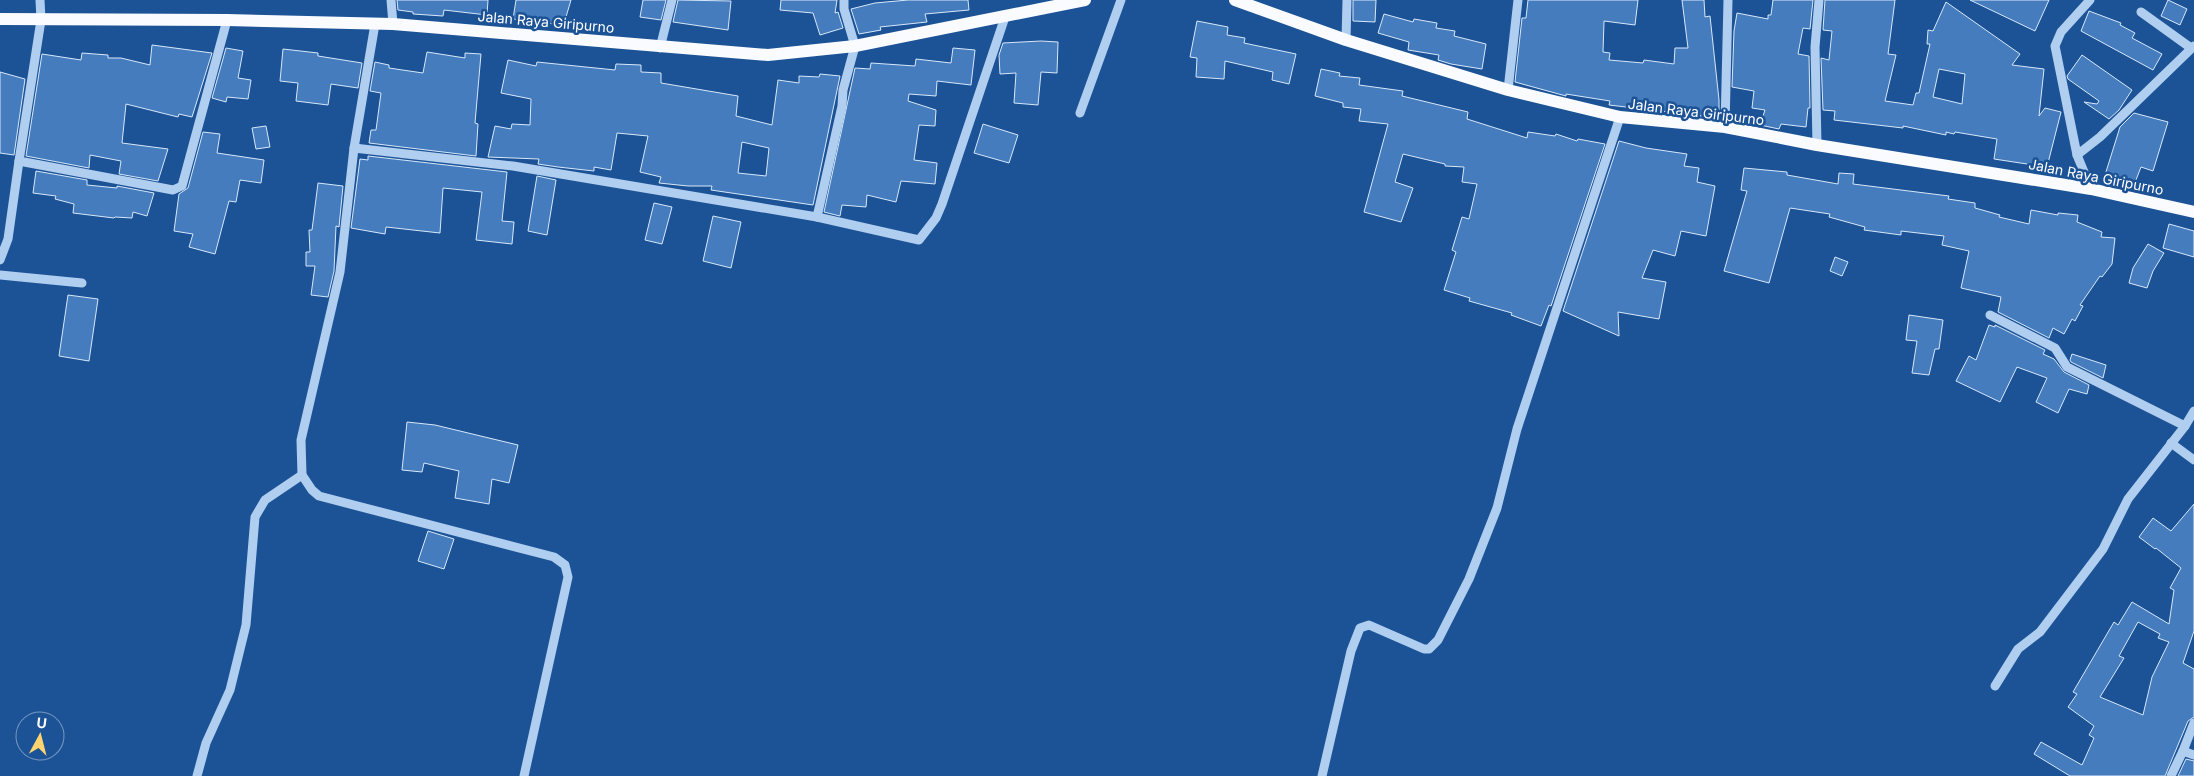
<svg xmlns="http://www.w3.org/2000/svg" width="2194" height="776" viewBox="0 0 2194 776" font-family="Inter,sans-serif">
<style>
.building{fill:#447cbd;stroke:#d7e8fb;fill-rule:evenodd}
.lines{fill:none;stroke-linecap:round;stroke-linejoin:round}
.minor{stroke:#b0cef0;stroke-width:9}
.major{stroke:#f9fbff;stroke-width:12}
.labels{text-anchor:middle;stroke-width:5;stroke-linejoin:round;paint-order:stroke}
.street-label{font-size:14px;fill:#fff;stroke:#1c5396}
</style>
<rect width="100%" height="100%" fill="#1c5396"/>
<g class="building">
<path d="M397,0H488L487,15L444,10L443,16L413,14V12L398,10Z"/>
<path d="M516,0H571L563,27L528,17L527,21L513,19Z"/>
<path d="M643,0H666L661,20L640,17Z"/>
<path d="M678,0L731,1L728,30L673,22Z"/>
<path d="M781,0H837L835,13L838,12L843,28L820,35L813,13L780,10Z"/>
<path d="M908,0H968L969,10L925,14L927,22L880,27L881,30L859,34L851,9L875,3Z"/>
<path d="M1353,0H1376L1375,22L1353,21Z"/>
<path d="M1528,0H1638L1635,25L1604,21L1603,52L1610,53L1609,60L1643,63L1644,60L1674,64L1675,48H1688L1682,0H1704L1705,17L1710,16L1719,100V118L1609,105L1610,101L1566,94V96L1515,82L1522,18H1526Z"/>
<path d="M1773,0H1813L1810,29L1803,28L1798,54L1809,56L1810,108H1808L1806,127L1781,124L1779,129L1760,125L1765,110L1752,108L1754,91L1732,87L1734,31L1737,13L1768,19V15H1771Z"/>
<path d="M1825,0H1895L1888,54L1896,55L1885,101L1913,105L1916,93H1919L1930,44H1927L1928,30L1933,31L1946,2L2020,54L2012,65L2044,69L2039,116L2045,108L2061,112L2047,167L1994,159L1997,139L1955,132L1954,134L1946,132V135L1903,126V128L1834,120L1835,111L1823,110L1821,58L1829,60L1832,31L1823,30ZM1939,69L1965,74L1962,104L1933,97Z"/>
<path d="M1970,0H2049L2035,31Z"/>
<path d="M2168,0L2187,9L2180,25L2161,16Z"/>
<path d="M2089,11L2121,23L2120,25L2135,33L2132,38L2162,54L2153,70L2081,31Z"/>
<path d="M1384,14L1413,22L1414,19L1437,23L1436,28L1455,31L1454,36L1486,44L1482,69L1451,64L1438,60L1439,55L1408,50L1409,42L1378,33Z"/>
<path d="M1197,21L1228,27L1227,35L1245,38L1244,43L1296,54L1289,84L1272,80L1273,72L1225,61L1224,79L1196,77L1197,58L1190,57Z"/>
<path d="M1041,41L1058,42L1057,73L1041,72L1038,105L1014,103L1016,73L1000,74L999,55L1003,43Z"/>
<path d="M152,45L212,53L192,117L179,114L178,117L126,104L122,143L168,149L158,181L119,174L121,161L90,155L89,168L26,156L42,54L81,60L82,53L108,55V58H121L150,65Z"/>
<path d="M226,48L243,51L238,78L251,80L248,99L227,97L226,102L212,98Z"/>
<path d="M953,48L975,50L971,85L937,81L936,96L909,94L908,101L936,110L935,126L919,125L914,160L937,163L935,184L901,181L896,202L867,195L866,207L842,205L840,216L824,212L855,68L870,69L871,63L915,66L916,59L951,63Z"/>
<path d="M283,49L318,53V56L362,63L358,88L331,84L328,105L296,101L298,83L280,81Z"/>
<path d="M427,52L465,58V53L481,54L475,123L478,124L476,156L369,143L371,130H376L381,93L370,91L375,62L389,65V68L423,73Z"/>
<path d="M2082,55L2132,90L2119,110L2109,119L2084,102L2097,104L2099,101L2068,79L2067,76Z"/>
<path d="M508,60L536,66L537,62L615,70L616,64L641,65V72L661,73V83L738,96L736,116L772,125L778,80L799,83V76L819,77L820,74L840,76L813,205L711,190L712,186H688L659,183L661,177L640,172L648,136L617,133L611,170L594,167V171L558,167L538,164L539,159L488,157L495,126L511,129L512,124L530,125L531,99L501,93ZM742,142L769,148L766,176L738,173Z"/>
<path d="M1321,69L1340,73L1339,76L1360,78L1359,85L1403,91L1402,96L1468,112L1467,119L1527,138L1528,132L1555,136L1556,134L1577,141L1578,139L1605,144L1551,306L1549,305L1541,326L1511,315L1512,313L1469,301L1470,298L1444,290L1456,252L1452,250L1462,217L1469,219L1477,184L1462,182L1464,167L1445,166V164L1403,154L1395,182L1413,188L1401,222L1364,212L1388,124L1359,121L1361,109L1343,107V103L1315,96Z"/>
<path d="M0,72L25,79L14,155L0,153Z"/>
<path d="M2134,113L2168,122L2153,171L2141,167L2134,185L2105,175L2120,127Z"/>
<path d="M983,124L1018,135L1009,163L974,153Z"/>
<path d="M266,126L270,147L256,149L252,128Z"/>
<path d="M203,132L220,134L217,153L264,160L261,183L240,180L236,202L229,201L215,254L189,247L193,234L174,231L179,194L188,188Z"/>
<path d="M1619,141L1646,148L1687,154L1684,166L1699,168L1697,182L1715,186L1706,236L1681,231L1675,256L1653,250L1642,278L1666,282L1659,319L1618,312L1619,336L1563,311Z"/>
<path d="M368,156L507,172L502,221L514,222L512,244L476,240L482,192L443,188L440,233L386,227L385,234L351,228L360,159L368,160Z"/>
<path d="M1744,168L1787,172V175L1838,184L1839,173L1854,174L1853,184L1949,196L1948,199L1975,203V208L2000,215L1999,217L2029,224L2031,210L2058,215V213L2078,215L2077,222L2102,232L2101,237L2115,238L2112,264L2102,277L2100,276L2080,305L2083,306L2075,321L2072,319L2064,334L2053,328L2049,338L1998,312L2001,297L1961,288L1969,251L1942,245L1944,236L1901,231V235L1864,230L1865,227L1829,217L1830,214L1790,208L1769,283L1724,271L1747,191L1741,190Z"/>
<path d="M36,171L87,180V185L117,188V186L154,193L147,216L133,212L132,218L115,217L114,218L73,213L74,204L55,199L56,196L33,193Z"/>
<path d="M537,176L556,180L547,235L528,231Z"/>
<path d="M318,183L343,186L339,227L336,226L334,271L328,297L311,295L315,266H306V252H310L309,230H312Z"/>
<path d="M654,203L672,207L662,244L645,240Z"/>
<path d="M713,216L741,222L731,268L703,261Z"/>
<path d="M2169,224L2194,231V257L2163,248Z"/>
<path d="M2148,244L2164,253L2153,271L2147,288L2129,283L2133,268Z"/>
<path d="M1835,257L1848,262L1842,276L1830,271Z"/>
<path d="M68,295L98,299L89,361L59,356Z"/>
<path d="M1909,315L1943,320L1939,349H1935L1929,375L1912,373L1917,341L1906,340Z"/>
<path d="M1989,325L1995,327V325L2045,350L2043,354L2054,359L2064,372L2089,385L2087,394L2069,389L2058,413L2036,402L2047,378L2017,367L2000,402L1956,381L1969,356L1976,360Z"/>
<path d="M2072,354L2106,365L2103,378L2071,362L2070,360Z"/>
<path d="M407,422L435,425L518,445L509,483L492,479L489,504L455,498L459,471L424,463L422,472L402,470Z"/>
<path d="M2194,504V631L2183,663L2194,669V717L2188,721L2165,776H2070L2034,754L2041,742L2082,765L2094,738L2089,735L2094,726L2068,707L2077,694L2073,692L2114,622L2118,625L2132,602L2169,624L2174,590L2170,588L2181,568L2156,548L2155,549L2139,537L2153,518L2171,531ZM2138,622L2160,634L2158,638L2169,642L2152,677L2143,715L2100,697L2124,658L2119,656Z"/>
<path d="M428,531L454,539L444,569L418,561Z"/>
<path d="M2186,759L2194,761V776H2178Z"/>
</g>
<g class="lines">
<g class="minor">
<path d="M40,0L41,20L19,161L173,190L182,186L227,20"/>
<path d="M391,0L393,24"/>
<path d="M2090,0L2061,32L2055,46L2077,155L2091,189"/>
<path d="M2141,12L2191,48"/>
<path d="M375,24L354,148L340,272L301,440L302,475L312,490L319,496L554,557L565,565L568,577L524,776"/>
<path d="M1346,40L1347,0"/>
<path d="M660,48L672,0"/>
<path d="M1508,90L1518,0"/>
<path d="M1080,113L1121,0"/>
<path d="M1725,127L1728,0"/>
<path d="M1817,145L1815,47L1819,0"/>
<path d="M354,148L513,166L817,217L919,240L936,218L942,204L1005,17"/>
<path d="M2077,155L2100,137L2194,46"/>
<path d="M817,217L842,106L843,90L855,46L844,9V0"/>
<path d="M0,260L8,239L19,161"/>
<path d="M0,275L82,283"/>
<path d="M1990,315L2055,348L2067,367L2185,426"/>
<path d="M2171,443L2194,460"/>
<path d="M1995,686L2018,649L2040,632L2103,549L2128,499L2185,426L2194,411"/>
<path d="M2183,751L2194,723"/>
<path d="M197,776L206,743L230,690L246,625L255,517L265,500L302,475"/>
<path d="M1322,776L1351,651L1360,628L1369,625L1424,649H1429L1438,640L1469,579L1497,508L1517,429L1620,117"/>
<path d="M2171,776L2183,751L2194,755"/>
</g>
<g class="major">
<path d="M1235,0L1346,40L1508,90L1620,117L1725,127L1817,145L2091,189L2194,212"/>
<path d="M0,19L227,20L393,24L768,55L855,46L1085,0"/>
</g>
</g>
<g class="labels">
<g class="street-label">
<text transform="translate(546 22) rotate(5)" y="5">Jalan Raya Giripurno</text>
<text transform="translate(1696 112) rotate(7)" y="5">Jalan Raya Giripurno</text>
<text transform="translate(2096 177) rotate(11)" y="5">Jalan Raya Giripurno</text>
</g>
</g>
<g transform="translate(40 736) rotate(7)"><circle r="24" fill="#1c5396" stroke="#7798c0"/>
<path d="M0-4L9 19L0 12L-9 19Z" fill="#ffd36f"/>
<text y="-8" font-size="14" font-weight="bold" text-anchor="middle" fill="#ffffff">U</text>
</g>
</svg>
